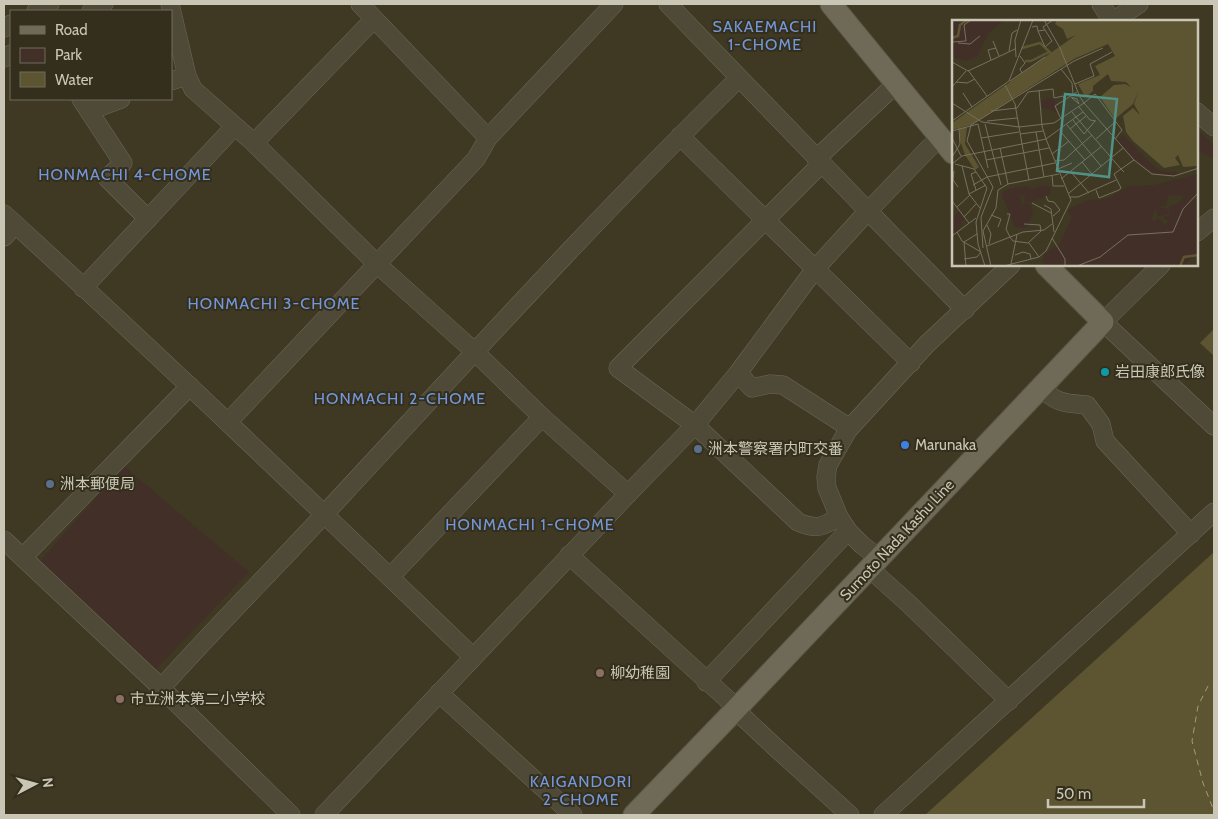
<svg xmlns="http://www.w3.org/2000/svg" width="1218" height="819" viewBox="0 0 1218 819" font-family="Cabin,'Noto Sans JP',sans-serif">
<style>
.green{fill:#423028}
.water{fill:#5d5431}
.lines{fill:none;stroke-linecap:round;stroke-linejoin:round}
.ferry{stroke:#a89c6e;stroke-width:1;stroke-dasharray:6 5;stroke-linecap:butt}
.minor-casing{stroke:#6c6856;stroke-width:19}
.major-casing{stroke:#5b5645;stroke-width:23}
.minor{stroke:#4f4a38;stroke-width:18}
.major{stroke:#6f6a57;stroke-width:21}
.culture-dot{fill:#0f9aa8;stroke:#342f1d;stroke-width:2}
.shop-dot{fill:#3f7fe0;stroke:#342f1d;stroke-width:2}
.service-dot{fill:#5c6f8a;stroke:#342f1d;stroke-width:2}
.education-dot{fill:#8d6e63;stroke:#342f1d;stroke-width:2}
.labels{text-anchor:middle;stroke-width:4;stroke-linejoin:round;paint-order:stroke}
.poi-label{font-size:15px;fill:#c9c6b5;stroke:#342f1d;text-anchor:start}
.street-label{font-size:15px;fill:#c9c6b5;stroke:#342f1d}
.neighbourhood-label{font-size:16px;letter-spacing:1px;fill:#7497d9;stroke:#342f1d}
.inset-river{fill:none;stroke:#5d5431;stroke-width:2.5}
.inset-road{fill:none;stroke:#76715e;stroke-width:1}
.view{fill:#509287;fill-opacity:0.15;stroke:#509287;stroke-width:2.5}
.inset-edge{fill:none;stroke:#c9c6b5;stroke-width:2.5}
</style>
<rect width="100%" height="100%" fill="#3f3924"/>
<g class="green">
<path d="M1197,129L1214,145V159L1197,150Z"/>
<path d="M124,466L249,572L150,676L38,563Z"/>
</g>
<g class="water">
<path d="M1214,329V356L1200,343Z"/>
<path d="M1214,552V815H925Z"/>
</g>
<g class="lines">
<path class="ferry" d="M1208,686L1198,706L1192,741L1203,783L1214,811"/>
<g class="minor-casing">
<g id="minor">
<path d="M170,4L187,76L193,89L254,143L377,264L475,352L542,417L628,494"/>
<path d="M360,4L488,138"/>
<path d="M1101,4L1112,21"/>
<path d="M36,11L50,4"/>
<path d="M91,11L104,4"/>
<path d="M1113,21L1139,4"/>
<path d="M4,28L11,24"/>
<path d="M4,58L11,54"/>
<path d="M171,81L187,76"/>
<path d="M81,99L123,163L107,178L148,219"/>
<path d="M89,111L121,99"/>
<path d="M1197,112L1214,127"/>
<path d="M680,136L911,363"/>
<path d="M941,138L929,148L868,211L965,310"/>
<path d="M254,143L374,19"/>
<path d="M816,159L897,83"/>
<path d="M821,164L618,368L695,425L798,522C817,530 822,527 839,517"/>
<path d="M4,214C163,359 318,508 473,657"/>
<path d="M1197,232L1214,218"/>
<path d="M4,237L15,225"/>
<path d="M1161,265L1103,322L1214,426"/>
<path d="M83,288L234,127"/>
<path d="M738,373L752,388L770,384L783,385L842,423L848,430"/>
<path d="M1041,387C1056,404 1066,403 1087,405L1101,424L1105,441L1191,534"/>
<path d="M228,422L476,159L488,138L614,4"/>
<path d="M4,540L152,679L291,815"/>
<path d="M569,555L737,708L742,716L775,747L850,815"/>
<path d="M23,557L190,386"/>
<path d="M879,558L862,545L848,531L839,517L827,488L826,477L828,465L848,430L927,344L1011,265"/>
<path d="M870,569L909,604L1009,701"/>
<path d="M390,577L542,417"/>
<path d="M706,682L848,531"/>
<path d="M161,688C220,622 283,560 343,494C473,354 602,212 739,78"/>
<path d="M439,693L573,815"/>
<path d="M324,815L628,494L695,425L738,373L815,269L868,211L668,4"/>
<path d="M883,815L1214,512"/>
</g>
</g>
<g class="major-casing">
<g id="major">
<path d="M831,4L953,153"/>
<path d="M634,815L737,708L1103,322L1046,265"/>
</g>
</g>
<use href="#minor" class="minor"/>
<use href="#major" class="major"/>
</g>
<circle class="culture-dot" cx="1105" cy="372" r="5"/>
<circle class="shop-dot" cx="905" cy="445" r="5"/>
<g class="service-dot">
<circle cx="698" cy="449" r="5"/>
<circle cx="50" cy="484" r="5"/>
</g>
<g class="education-dot">
<circle cx="600" cy="673" r="5"/>
<circle cx="120" cy="699" r="5"/>
</g>
<g class="labels">
<g class="poi-label">
<text x="1115" y="377">岩田康郎氏像</text>
<text x="915" y="450">Marunaka</text>
<text x="708" y="454">洲本警察署内町交番</text>
<text x="60" y="489">洲本郵便局</text>
<text x="610" y="678">柳幼稚園</text>
<text x="130" y="704">市立洲本第二小学校</text>
</g>
<g class="street-label">
<text transform="translate(897 540) rotate(-47)" y="5">Sumoto Nada Kashu Line</text>
</g>
<g class="neighbourhood-label">
<text x="765" y="32">SAKAEMACHI<tspan x="765" dy="18">1-CHOME</tspan></text>
<text x="125" y="180">HONMACHI 4-CHOME</text>
<text x="274" y="309">HONMACHI 3-CHOME</text>
<text x="400" y="404">HONMACHI 2-CHOME</text>
<text x="530" y="530">HONMACHI 1-CHOME</text>
<text x="581" y="787">KAIGANDORI<tspan x="581" dy="18">2-CHOME</tspan></text>
</g>
</g>
<g transform="translate(952 20)">
<rect width="246" height="246" fill="#3f3924"/>
<path d="M0,0H52L36,14L26,35L15,41L0,37ZM94,77L103,80L104,92L89,87L88,80H95ZM171,115L198,143L208,151L225,152V155H205L183,140L165,120ZM246,154V176L238,179L246,180V233L231,246H95L90,242L92,234L108,223L120,198L116,191L118,188L137,180L155,179L177,166L201,165ZM217,175L231,176L227,183L217,187V195L211,197L216,202L213,204L206,198L200,201L202,191L204,188L205,197L217,194L215,188H205L214,186ZM91,165L99,167L98,174L90,178L72,183L73,176L68,175L70,185L77,183L81,190L76,208L63,207L50,175L52,170L72,166L81,169ZM7,191L13,199L9,202L11,205L0,214V199Z" fill="#423028" fill-rule="evenodd"/>
<path d="M105,0H246L245,146L231,147L226,135L223,138L228,145L212,148L181,121L174,112L171,96L181,88L188,95L182,84L186,72L181,84L163,99L148,77L162,65L173,64L179,67L174,62L159,61L156,54L141,66V71L134,77L131,73L126,64L148,55L143,46L163,36L156,24L122,39L19,105L0,110V103L124,15L115,19L111,9L103,4ZM15,107L13,124L27,147L23,150L13,135L8,120V108Z" fill="#5d5431"/>
<path class="inset-river" d="M0,18L6,16L8,5L15,0M70,28L88,23L102,36M73,41H79L97,32M156,79H166L175,74L192,56L247,73M228,246L232,237L247,235"/>
<path class="inset-road" d="M92,0L108,28L128,77L132,83L143,74L170,110L163,119M80,7L85,6L86,11L93,10L100,21L93,27L86,11M93,10L91,7L101,0M41,21L47,36M0,22L14,21L12,5L19,0M6,23L18,24L28,16M57,31L60,13L65,10M68,36L73,43L68,49L70,53M64,37L63,20L69,0M39,40L36,30L44,28M0,42L16,51L63,29M109,49L120,63L121,74M16,50L35,76M58,61L93,37M4,62L15,63L23,59M123,64L142,56L138,44L160,32M0,67L14,51M87,70L90,106L94,119L124,97L169,149L182,140M11,73L20,87M119,77L125,79L127,84L120,78M0,83L30,102L67,107M127,87L138,100L144,101M39,91L65,88L76,72L101,69L102,78L111,76L113,81M120,92L124,97L131,92M109,99L103,86L125,72M121,100L132,114L143,101M0,101L57,61L81,0M35,101L65,98M33,104L49,165M115,105L149,146M67,107L102,103L132,83L182,140L200,154L222,156L247,148M118,109L134,96M0,111L26,104L36,148M108,111L133,140M84,112L92,157M68,114L91,111M0,118L9,136M29,118L67,112M144,119L163,102M100,134L117,121M0,137L8,124L7,108M34,140L97,128M103,141L112,140L140,115M130,142L140,154M0,144L10,136L70,124L63,84L53,65M3,144L22,149L35,168L24,202L26,224L33,246M10,146L17,174L28,188M106,149L120,143M2,151L1,160L6,167M24,152L19,154L24,170M119,152L137,173M100,155L101,166H112M109,159L150,126M56,164L107,154M21,165L35,157L103,143M144,170L147,178L167,170L169,168L162,154L169,149L172,152M117,173L171,128M17,174L34,165M94,176L96,181L102,182L108,190L101,196M118,177H126L164,160M0,181L17,203M80,183L99,193M92,185L99,189L102,212M5,187L18,175M55,194H58L54,209L58,217M39,195L49,199L46,207M12,197L24,184M72,204L88,205L89,211M35,205L39,214L37,224M5,212L10,221L29,232L25,237L12,239M0,216L24,198M58,217L61,221L76,223L89,211M100,218L113,239V246M77,223L87,237M35,226L71,212L92,210L100,204M31,228L29,197L41,167L15,121L19,105L122,41L151,28M63,235L71,232L78,234L79,239M59,244L65,215M14,246L12,222L25,214M39,246L31,211L44,188L46,170L56,164L48,128M52,246L87,237L94,231L119,180L94,119L70,124L77,160M125,246L148,237L176,215L221,212L231,189L247,172"/>
<path class="view" d="M113,74L165,79L157,157L105,151Z"/>
<rect width="246" height="246" class="inset-edge"/>
</g>
<rect width="1218" height="819" fill="none" stroke="#c9c6b5" stroke-width="10"/>
<rect x="10" y="10" width="162" height="90" fill="#342f1d" stroke="#706b5a"/>
<rect x="20" y="26" width="25" height="8" fill="#6f6a57" stroke="#706b5a"/>
<text x="55" y="35" font-size="15" fill="#c9c6b5">Road</text>
<rect x="20" y="48" width="25" height="15" fill="#423028" stroke="#706b5a"/>
<text x="55" y="60" font-size="15" fill="#c9c6b5">Park</text>
<rect x="20" y="72" width="25" height="15" fill="#5d5431" stroke="#706b5a"/>
<text x="55" y="85" font-size="15" fill="#c9c6b5">Water</text>
<g transform="translate(35 784) rotate(84)" stroke="#342f1d" stroke-width="4" paint-order="stroke">
<path d="M0-4L9 19L0 12L-9 19Z" fill="#c9c6b5"/>
<text y="-8" font-size="14" font-weight="bold" text-anchor="middle" fill="#c9c6b5">N</text>
</g>
<path d="M1048 799v8h96v-8" fill="none" stroke="#c9c6b5" stroke-width="2.5"/>
<text x="1056" y="799" font-size="15" fill="#c9c6b5" stroke="#342f1d" stroke-width="4" paint-order="stroke">50 m</text>
</svg>
